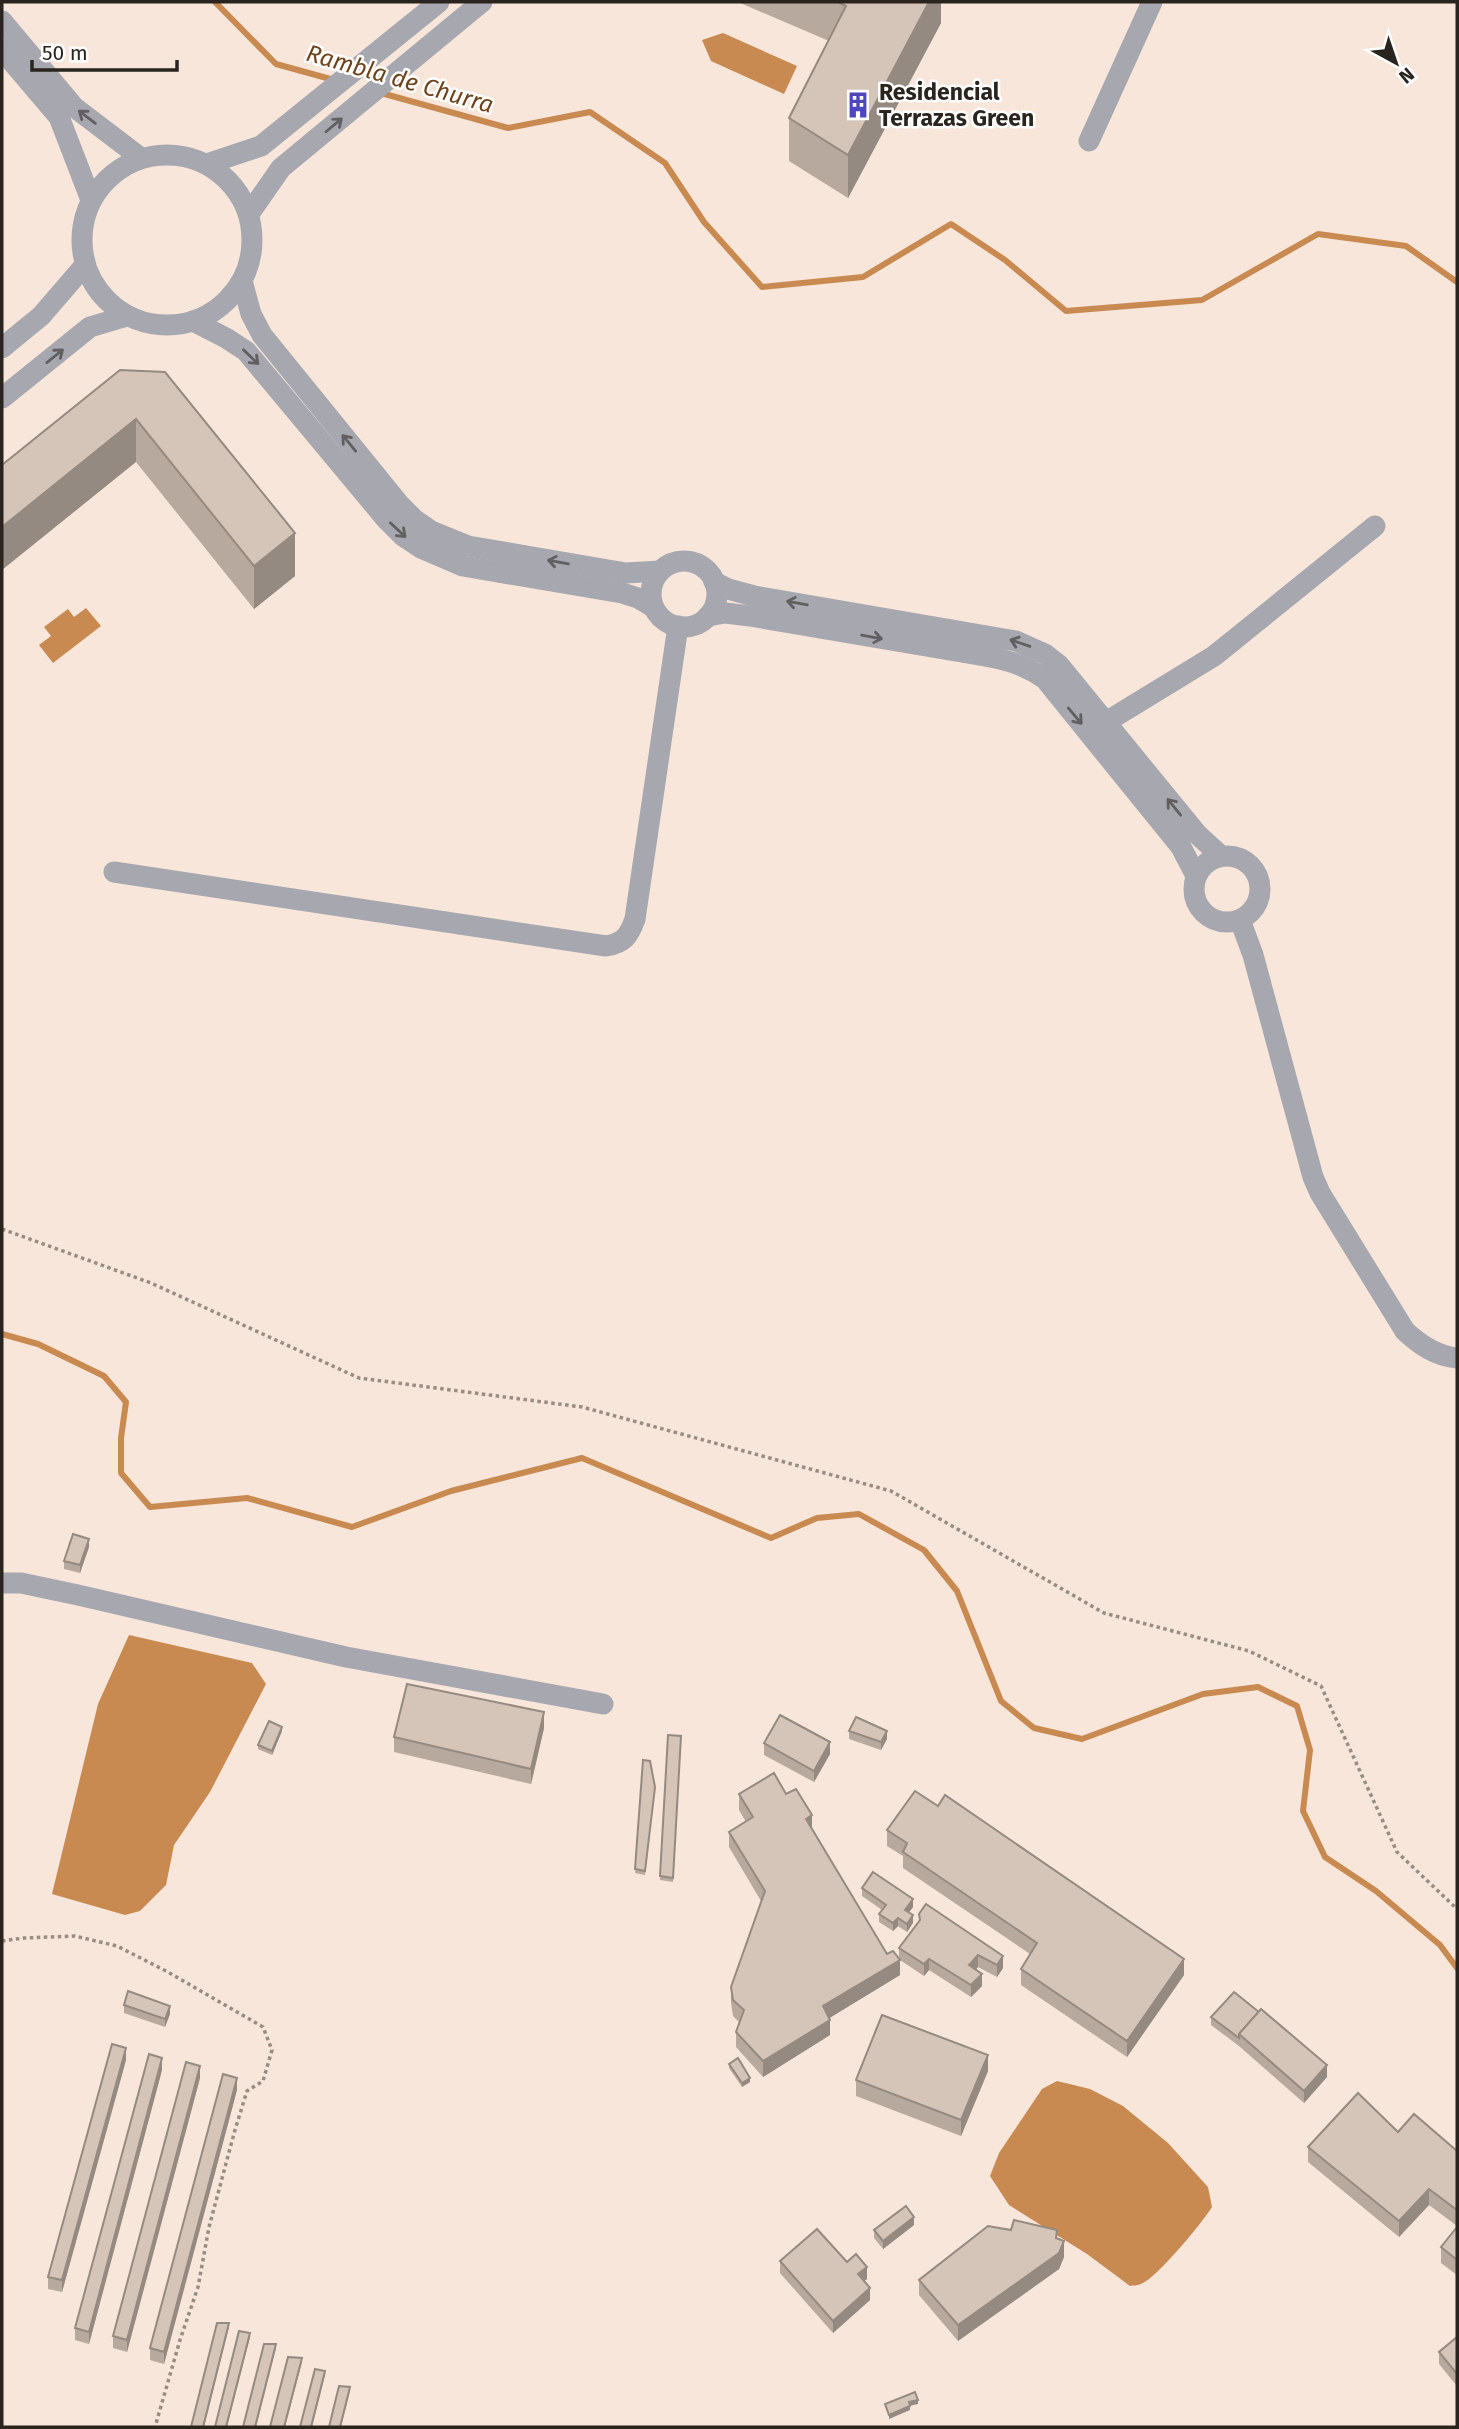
<svg xmlns="http://www.w3.org/2000/svg" width="1459" height="2429" viewBox="0 0 1459 2429" font-family="'Fira Sans',sans-serif">
<style>
.water{fill:#c98a52}
.lines{fill:none;stroke-linecap:round;stroke-linejoin:round}
.stream{stroke:#c98a52;stroke-width:6}
.path{stroke:#988c83;stroke-width:3.5;stroke-dasharray:3.5 3.5;stroke-linecap:butt}
.street{stroke:#a6a7af;stroke-width:21}
.wall{fill:#b7a99e}
.shaded-wall{fill:#958a81}
.building{fill:#d5c5b8;stroke:#958a81;stroke-width:2}
.oneway{stroke:#625f60}
.labels{text-anchor:middle;stroke-width:5;stroke-linejoin:round;paint-order:stroke}
.poi-label{font-size:23px;font-weight:bold;fill:#2a241f;stroke:#fff;text-anchor:start}
.water-label{font-size:24px;font-style:italic;fill:#6f431a;stroke:#fff}
</style>
<rect width="100%" height="100%" fill="#f7e6d9"/>
<g class="water">
<path d="M723,33L797,66L784,94L711,61L702,40Z"/>
<path d="M86,608L101,626L53,663L39,645L51,636L44,627L68,609L74,617Z"/>
<path d="M129,1635L252,1663L266,1684L210,1792L174,1845L166,1885L140,1911L125,1915L52,1894L98,1704Z"/>
<path d="M1057,2081L1090,2089L1123,2106L1168,2143L1208,2187L1212,2207C1202,2223 1157,2278 1141,2284C1137,2286 1133,2285 1130,2286L1087,2254L1009,2205L990,2176L999,2153L1042,2089Z"/>
</g>
<g class="lines">
<g class="stream">
<path d="M215,2L276,64L334,80"/>
<path d="M381,93L508,128L590,112L665,163L704,222L762,287L863,277L951,224L1005,260L1066,311L1202,300L1318,234L1406,246L1457,282"/>
<path d="M2,1334L38,1344L104,1376L126,1402L121,1438V1473L150,1507L247,1498L352,1527L451,1491L582,1458L771,1538L817,1518L859,1514L924,1550L957,1591L1001,1701L1034,1728L1082,1739L1203,1694L1258,1687L1297,1706L1310,1750L1303,1811L1325,1857L1376,1891L1440,1945L1457,1968"/>
</g>
<g class="path">
<path d="M2,1229L151,1283L359,1378L582,1407L891,1491L1104,1613L1249,1651L1321,1686L1397,1852L1457,1909"/>
<path d="M2,1941L24,1938L75,1936L117,1946L166,1971L263,2027L272,2050L263,2081L247,2091L235,2130L209,2227L198,2287L180,2340L155,2427"/>
</g>
<g class="street">
<path d="M2,21L74,107L141,158"/>
<path d="M2,50L59,117L91,200"/>
<path d="M1089,141L1152,2"/>
<circle cx="167" cy="240" r="85"/>
<path d="M207,164L261,146L439,2"/>
<path d="M249,214L281,168L482,2"/>
<path d="M242,281L251,314L262,335L400,505L415,520L431,531L468,546L626,573L660,571"/>
<path d="M193,321L226,338L246,351L386,519L403,536L421,548L463,566L622,593L638,598L653,607"/>
<path d="M2,348L41,316L85,265"/>
<path d="M2,398L90,327L127,316"/>
<circle cx="684" cy="594" r="33"/>
<path d="M714,582L728,589L754,596L1016,641L1045,654L1059,665L1197,834L1221,856"/>
<path d="M708,616L725,613L750,616L979,655C1004,659 1024,664 1045,679L1181,847L1196,876"/>
<path d="M1106,722L1214,656L1375,526"/>
<circle cx="1227" cy="889" r="33"/>
<path d="M114,872L606,946C624,943 629,936 635,919L678,626"/>
<path d="M1240,920L1253,955L1313,1177L1320,1193L1405,1331C1420,1345 1436,1356 1457,1358"/>
<path d="M2,1583H21L78,1595L346,1657L603,1704"/>
</g>
</g>
<g class="wall">
<path d="M738,2H941V23L848,198L789,161V118L829,41Z"/>
<path d="M120,370L295,576L254,609L136,462Z"/>
<path d="M89,1547L80,1573L64,1569V1561Z"/>
<path d="M544,1728L531,1784L394,1752V1737Z"/>
<path d="M282,1731L272,1755L258,1749V1745Z"/>
<path d="M849,1731L887,1739L881,1750L849,1739Z"/>
<path d="M668,1735L681,1736L673,1882L660,1880Z"/>
<path d="M764,1743L830,1754L814,1782L764,1755Z"/>
<path d="M643,1760L655,1791L645,1875L635,1873Z"/>
<path d="M739,1794H786L812,1830L887,1954L899,1959V1948L919,1921V1914L1003,1968L997,1977L978,1967L976,1969L982,1986L971,1997L929,1970L924,1976L900,1960V1975L829,2018L830,2035L763,2077L736,2047V2032L739,2022L733,2016L731,2003V1987L761,1901L729,1847V1832L746,1822L739,1810Z"/>
<path d="M887,1830L1184,1975L1127,2057L1021,1985V1969L1030,1954L903,1868V1856L887,1846Z"/>
<path d="M862,1888L913,1907L909,1912L913,1923L907,1932L898,1926L893,1931L879,1922V1914L882,1910L862,1896Z"/>
<path d="M124,2005L170,2014L165,2027L124,2013Z"/>
<path d="M1211,2017L1327,2077L1304,2103L1239,2046L1211,2025Z"/>
<path d="M126,2060L62,2292L48,2289V2277Z"/>
<path d="M729,2064L750,2082L742,2087L729,2068Z"/>
<path d="M162,2070L89,2344L75,2340V2328Z"/>
<path d="M988,2071L961,2136L856,2096V2080Z"/>
<path d="M200,2078L127,2352L113,2348V2336Z"/>
<path d="M237,2090L164,2364L150,2360V2348Z"/>
<path d="M1398,2132L1457,2151V2226L1429,2205L1399,2237L1308,2162V2147Z"/>
<path d="M914,2225L883,2249L874,2238V2230Z"/>
<path d="M1457,2227V2275L1441,2263V2247Z"/>
<path d="M1057,2239L1064,2257L1059,2269L958,2341L919,2295V2280Z"/>
<path d="M780,2261L867,2279L864,2281L870,2300L833,2333L780,2273Z"/>
<path d="M1457,2337V2386L1439,2364V2352Z"/>
</g>
<g class="shaded-wall">
<path d="M929,2H941V23L848,198V155Z"/>
<path d="M136,419V462L2,570V527Z"/>
<path d="M295,533V576L254,609V566Z"/>
<path d="M89,1539V1547L80,1573V1565Z"/>
<path d="M544,1712V1728L531,1784V1769Z"/>
<path d="M282,1727V1731L272,1755V1751Z"/>
<path d="M887,1731V1739L881,1750V1742Z"/>
<path d="M830,1742V1754L814,1782V1771Z"/>
<path d="M812,1815V1831L806,1819Z"/>
<path d="M913,1899V1907L905,1918V1910Z"/>
<path d="M913,1915V1923L907,1932V1924Z"/>
<path d="M898,1918V1926L893,1931V1923Z"/>
<path d="M978,1955V1967L969,1977V1965Z"/>
<path d="M1003,1956V1968L997,1977V1965Z"/>
<path d="M929,1959V1970L924,1976V1964Z"/>
<path d="M1184,1959V1975L1127,2057V2041Z"/>
<path d="M900,1960V1975L823,2022V2006Z"/>
<path d="M982,1974V1986L971,1997V1985Z"/>
<path d="M170,2006V2014L165,2027V2019Z"/>
<path d="M830,2020V2035L763,2077V2061Z"/>
<path d="M126,2048V2060L62,2292V2280Z"/>
<path d="M988,2055V2071L961,2136V2120Z"/>
<path d="M162,2058V2070L89,2344V2332Z"/>
<path d="M1327,2065V2077L1304,2103V2091Z"/>
<path d="M200,2066V2078L127,2352V2340Z"/>
<path d="M237,2078V2090L164,2364V2352Z"/>
<path d="M750,2078V2082L742,2087V2083Z"/>
<path d="M1429,2189V2205L1399,2237V2221Z"/>
<path d="M914,2217V2225L883,2249V2241Z"/>
<path d="M1064,2241V2257L1059,2269L958,2341V2325Z"/>
<path d="M867,2267V2279L858,2286V2274Z"/>
<path d="M870,2288V2300L833,2333V2321Z"/>
<path d="M229,2323V2327L204,2427H203Z"/>
<path d="M250,2333V2337L227,2427H226Z"/>
<path d="M276,2344V2348L256,2427H255Z"/>
<path d="M302,2358V2362L285,2427H284Z"/>
<path d="M325,2371V2375L312,2427H311Z"/>
<path d="M350,2387V2391L341,2427H340Z"/>
<path d="M918,2400V2404L909,2406V2402Z"/>
<path d="M910,2406V2410L889,2419V2415Z"/>
</g>
<g class="building">
<path d="M838,2H929L848,155L789,118L846,6Z"/>
<path d="M120,370L165,372L295,533L254,566L136,419L2,527V465Z"/>
<path d="M73,1534L89,1539L80,1565L64,1561Z"/>
<path d="M407,1684L544,1712L531,1769L394,1737Z"/>
<path d="M780,1715L830,1742L814,1771L764,1743Z"/>
<path d="M856,1717L887,1731L881,1742L849,1731Z"/>
<path d="M269,1721L282,1727L272,1751L258,1745Z"/>
<path d="M668,1735L681,1736L673,1878L660,1876Z"/>
<path d="M643,1760L650,1761L655,1787L645,1871L635,1869Z"/>
<path d="M774,1773L786,1794L796,1789L812,1815L806,1819L887,1954L893,1951L900,1960L823,2006L830,2020L763,2061L736,2032L744,2010L733,2000L731,1987L765,1891L729,1832L753,1817L739,1794Z"/>
<path d="M915,1791L938,1806L945,1795L1184,1959L1127,2041L1021,1969L1037,1943L903,1852L907,1843L887,1830Z"/>
<path d="M873,1872L913,1899L905,1910L913,1915L907,1924L898,1918L893,1923L879,1914L886,1905L862,1888Z"/>
<path d="M926,1904L1003,1956L997,1965L978,1955L969,1965L982,1974L971,1985L929,1959L924,1964L899,1948L920,1920L919,1914Z"/>
<path d="M128,1991L170,2006L165,2019L124,2005Z"/>
<path d="M1234,1992L1259,2012L1239,2034V2038L1211,2017Z"/>
<path d="M1261,2009L1327,2065L1304,2091L1239,2034Z"/>
<path d="M882,2015L988,2055L961,2120L856,2080Z"/>
<path d="M112,2044L126,2048L62,2280L48,2277Z"/>
<path d="M149,2054L162,2058L89,2332L75,2328Z"/>
<path d="M738,2058L750,2078L742,2083L729,2064Z"/>
<path d="M186,2062L200,2066L127,2340L113,2336Z"/>
<path d="M223,2074L237,2078L164,2352L150,2348Z"/>
<path d="M1358,2093L1398,2132L1414,2114L1457,2151V2210L1429,2189L1399,2221L1308,2147Z"/>
<path d="M906,2206L914,2217L883,2241L874,2230Z"/>
<path d="M1014,2220L1057,2230L1056,2238L1064,2241L1059,2253L958,2325L919,2280L988,2226L1011,2230Z"/>
<path d="M1457,2227V2260L1441,2247Z"/>
<path d="M817,2229L847,2262L856,2254L867,2267L858,2274L870,2288L833,2321L780,2261Z"/>
<path d="M217,2323H229L203,2427H191Z"/>
<path d="M239,2331L250,2333L226,2427H215Z"/>
<path d="M1457,2337V2374L1439,2352Z"/>
<path d="M264,2344H276L255,2427H243Z"/>
<path d="M288,2357L302,2358L284,2427H270Z"/>
<path d="M315,2369L325,2371L311,2427H300Z"/>
<path d="M339,2386L350,2387L340,2427H329Z"/>
<path d="M915,2392L918,2400L909,2402L910,2406L889,2415L885,2404Z"/>
</g>
<defs><path id="oneway-shaft" d="M-6 0H5M1.5-3L5.5 0L1.5 3" fill="none" stroke-width="1.6" stroke-linecap="round" stroke-linejoin="round" transform="scale(1.75)"/></defs>
<g class="oneway">
<use href="#oneway-shaft" transform="translate(87 117) rotate(-143)"/>
<use href="#oneway-shaft" transform="translate(334 125) rotate(-40)"/>
<use href="#oneway-shaft" transform="translate(55 356) rotate(-39)"/>
<use href="#oneway-shaft" transform="translate(251 357) rotate(44)"/>
<use href="#oneway-shaft" transform="translate(349 443) rotate(-129)"/>
<use href="#oneway-shaft" transform="translate(398 530) rotate(43)"/>
<use href="#oneway-shaft" transform="translate(558 562) rotate(-170)"/>
<use href="#oneway-shaft" transform="translate(797 603) rotate(-170)"/>
<use href="#oneway-shaft" transform="translate(872 637) rotate(10)"/>
<use href="#oneway-shaft" transform="translate(1020 643) rotate(-161)"/>
<use href="#oneway-shaft" transform="translate(1075 716) rotate(50)"/>
<use href="#oneway-shaft" transform="translate(1174 807) rotate(-129)"/>
</g>
<defs>
<g id="building-bare" transform="scale(2.1)"><path d="M-4-6H4V6H1V3H-1V6H-4ZM-2.5-4.3h1.7v1.8h-1.7ZM.8-4.3h1.7v1.8H.8ZM-2.5-1h1.7V.8h-1.7ZM.8-1h1.7V.8H.8Z" fill="#4e46bd" stroke="#fff" stroke-width="2.5" paint-order="stroke"/></g>
</defs>
<g fill-rule="evenodd">
<use href="#building-bare" x="858" y="105"/>
</g>
<g class="labels">
<g class="poi-label">
<text x="879" y="100">Residencial<tspan x="879" dy="26">Terrazas Green</tspan></text>
</g>
<g class="water-label">
<text transform="translate(400 79) rotate(16)" y="8">Rambla de Churra</text>
</g>
</g>
<rect width="1459" height="2429" fill="none" stroke="#2a241f" stroke-width="7"/>
<g transform="translate(1396 63) rotate(140)" stroke="#ffffff" stroke-width="5" paint-order="stroke">
<path d="M0-5L12 26L0 18L-12 26Z" fill="#2a241f"/>
<text y="-10" font-size="19" font-weight="bold" text-anchor="middle" fill="#2a241f">N</text>
</g>
<path d="M32 60v10h145v-10" fill="none" stroke="#2a241f" stroke-width="3.5"/>
<text x="42" y="60" font-size="21" fill="#2a241f" stroke="#ffffff" stroke-width="5" paint-order="stroke">50 m</text>
</svg>
